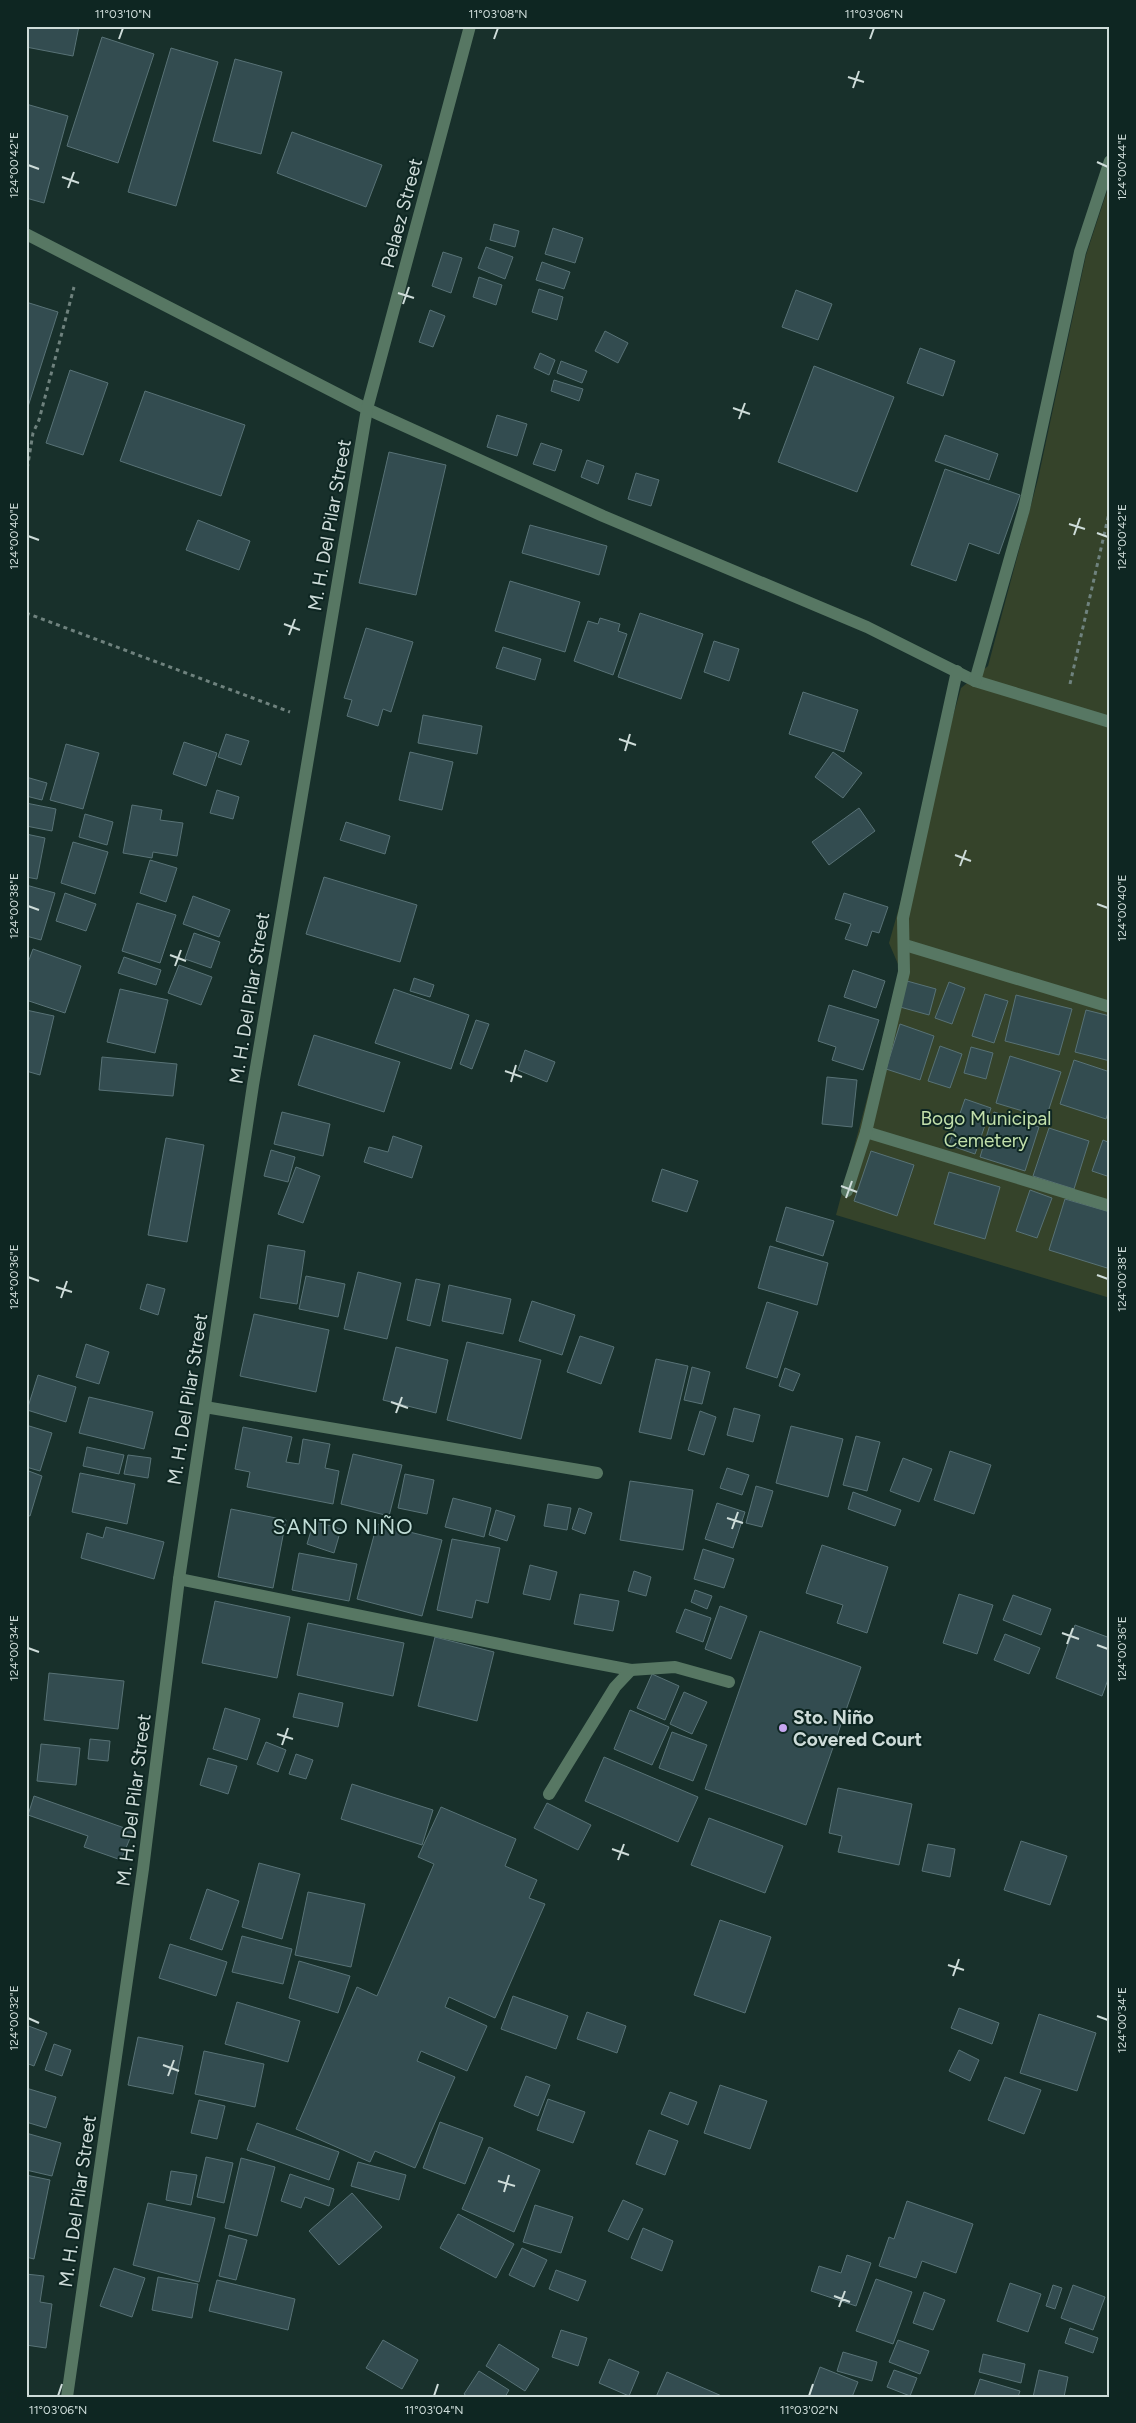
<svg xmlns="http://www.w3.org/2000/svg" width="1136" height="2423" viewBox="0 0 1136 2423" font-family="Figtree,sans-serif">
<style>
.green{fill:#35432a}
.building{fill:#334c50;stroke:#587276}
.lines{fill:none;stroke-linecap:round;stroke-linejoin:round}
.path{stroke:#6f827e;stroke-width:3;stroke-dasharray:4 4;stroke-linecap:butt}
.minor{stroke:#577763;stroke-width:12}
.ticks{fill:none;stroke:#cedcd9;stroke-width:2}
.poi-dot{fill:#c6a6f0;stroke:#0e2622;stroke-width:2}
.labels{text-anchor:middle;stroke-width:4;stroke-linejoin:round;paint-order:stroke}
.street-label{font-size:19px;fill:#cedcd9;stroke:#0e2622}
.park-label{font-size:19px;fill:#c2e0ab;stroke:#0e2622}
.poi-label{font-size:19px;font-weight:bold;fill:#cedcd9;stroke:#0e2622;text-anchor:start}
.quarter-label{font-size:21px;letter-spacing:1px;fill:#c0dcd6;stroke:#0e2622}
.neatline{fill:none;stroke:#cedcd9;stroke-width:2}
.ticks-label{font-size:12px;text-anchor:middle;fill:#cedcd9}
</style>
<rect width="100%" height="100%" fill="#18302b"/>
<path class="green" d="M1110,182V1298L836,1215L901,971L889,943L961,688L988,666L1038,479L1086,255Z"/>
<g class="building">
<path d="M26,26H79L73,56L26,47Z"/>
<path d="M102,37L154,54L118,163L67,146Z"/>
<path d="M171,48L218,62L176,206L128,192Z"/>
<path d="M235,59L282,72L261,154L213,141Z"/>
<path d="M26,104L68,116L44,203L26,198Z"/>
<path d="M292,132L382,165L366,207L277,173Z"/>
<path d="M494,224L519,231L515,247L490,240Z"/>
<path d="M553,228L583,238L575,263L545,254Z"/>
<path d="M486,247L513,257L505,279L478,268Z"/>
<path d="M443,252L462,258L451,293L432,286Z"/>
<path d="M542,262L570,272L564,289L536,280Z"/>
<path d="M479,277L502,285L496,305L473,297Z"/>
<path d="M539,289L563,297L557,320L532,312Z"/>
<path d="M796,290L832,304L818,340L782,327Z"/>
<path d="M26,302L58,312L26,413Z"/>
<path d="M430,310L445,316L433,347L419,342Z"/>
<path d="M605,331L628,343L618,363L595,351Z"/>
<path d="M920,348L955,361L943,396L907,383Z"/>
<path d="M540,353L555,360L549,375L534,368Z"/>
<path d="M561,361L587,371L582,383L557,373Z"/>
<path d="M814,366L894,397L857,492L778,462Z"/>
<path d="M70,370L108,383L83,455L46,443Z"/>
<path d="M554,380L583,389L579,401L551,391Z"/>
<path d="M145,391L245,425L221,496L120,461Z"/>
<path d="M497,415L527,424L517,456L487,447Z"/>
<path d="M945,435L998,454L989,480L935,461Z"/>
<path d="M541,443L562,450L555,471L533,464Z"/>
<path d="M389,452L446,465L416,595L359,583Z"/>
<path d="M587,460L604,466L598,484L581,477Z"/>
<path d="M945,469L1020,495L999,554L969,543L956,581L911,565Z"/>
<path d="M636,473L659,480L651,506L628,499Z"/>
<path d="M198,520L250,541L239,570L186,550Z"/>
<path d="M530,525L607,546L599,575L522,553Z"/>
<path d="M510,581L580,602L565,652L495,631Z"/>
<path d="M640,613L703,634L681,699L618,677Z"/>
<path d="M600,618L620,624L618,631L627,634L613,675L574,661L588,621L598,624Z"/>
<path d="M366,628L413,642L391,712L383,709L378,726L347,716L352,700L344,698Z"/>
<path d="M714,641L739,649L729,681L704,672Z"/>
<path d="M503,647L541,659L535,680L496,668Z"/>
<path d="M803,692L858,710L844,752L789,734Z"/>
<path d="M423,715L482,726L477,754L418,743Z"/>
<path d="M226,734L249,741L241,765L218,757Z"/>
<path d="M184,742L217,753L206,786L173,774Z"/>
<path d="M66,744L99,753L83,809L50,800Z"/>
<path d="M410,752L453,762L442,810L399,800Z"/>
<path d="M833,752L862,773L843,798L815,777Z"/>
<path d="M26,777L47,783L42,800L26,796Z"/>
<path d="M217,790L239,797L233,819L210,813Z"/>
<path d="M26,803L56,809L52,831L26,826Z"/>
<path d="M132,805L162,810L160,820L183,823L177,856L153,852L152,858L123,853Z"/>
<path d="M859,808L875,831L829,865L812,842Z"/>
<path d="M85,814L113,822L107,845L79,837Z"/>
<path d="M346,822L390,836L385,854L340,840Z"/>
<path d="M26,834L45,838L37,879L26,877Z"/>
<path d="M73,842L108,852L95,894L61,883Z"/>
<path d="M150,860L177,868L166,902L140,893Z"/>
<path d="M324,877L417,905L400,962L306,934Z"/>
<path d="M26,885L55,893L41,940L26,936Z"/>
<path d="M65,893L96,904L86,931L56,921Z"/>
<path d="M844,893L888,907L879,933L872,931L867,946L845,939L851,924L835,919Z"/>
<path d="M193,896L230,910L219,937L183,924Z"/>
<path d="M137,903L176,915L160,963L122,951Z"/>
<path d="M194,933L220,942L211,968L185,959Z"/>
<path d="M33,949L81,966L65,1013L26,1000V968Z"/>
<path d="M124,957L161,970L156,985L118,973Z"/>
<path d="M179,965L212,977L201,1005L168,993Z"/>
<path d="M853,970L885,981L876,1008L844,997Z"/>
<path d="M414,978L434,985L430,997L410,991Z"/>
<path d="M907,981L936,989L929,1015L900,1007Z"/>
<path d="M949,982L965,988L952,1024L935,1018Z"/>
<path d="M120,989L168,1000L155,1053L107,1042Z"/>
<path d="M394,989L469,1015L451,1069L375,1043Z"/>
<path d="M985,994L1008,1001L994,1043L972,1036Z"/>
<path d="M1016,995L1072,1009L1059,1055L1005,1041Z"/>
<path d="M829,1005L879,1020L863,1070L832,1060L836,1047L818,1041Z"/>
<path d="M26,1010L54,1016L40,1075L26,1071Z"/>
<path d="M1086,1010L1110,1016V1061L1075,1052Z"/>
<path d="M476,1020L489,1024L472,1069L460,1064Z"/>
<path d="M900,1024L934,1036L920,1080L886,1069Z"/>
<path d="M314,1035L400,1062L384,1112L298,1085Z"/>
<path d="M940,1046L962,1054L950,1088L928,1081Z"/>
<path d="M971,1047L993,1053L986,1079L964,1073Z"/>
<path d="M525,1050L555,1062L547,1082L518,1070Z"/>
<path d="M1010,1056L1061,1072L1046,1118L996,1103Z"/>
<path d="M102,1057L177,1064L173,1096L99,1090Z"/>
<path d="M1074,1060L1110,1072V1106L1106,1119L1060,1104Z"/>
<path d="M827,1077L857,1080L852,1127L822,1124Z"/>
<path d="M965,1099L991,1108L975,1154L949,1145Z"/>
<path d="M282,1112L330,1124L323,1156L274,1144Z"/>
<path d="M994,1112L1039,1127L1025,1171L980,1157Z"/>
<path d="M1049,1128L1089,1141L1074,1189L1033,1176Z"/>
<path d="M393,1136L422,1146L412,1178L364,1162L369,1147L388,1152Z"/>
<path d="M166,1138L204,1145L187,1242L148,1235Z"/>
<path d="M1103,1140L1110,1143V1177L1092,1171Z"/>
<path d="M271,1150L295,1157L288,1182L264,1176Z"/>
<path d="M871,1151L914,1165L897,1216L854,1201Z"/>
<path d="M296,1167L320,1176L303,1223L278,1214Z"/>
<path d="M662,1169L698,1181L687,1212L652,1201Z"/>
<path d="M949,1172L1000,1187L985,1239L934,1224Z"/>
<path d="M1030,1190L1052,1198L1037,1238L1016,1231Z"/>
<path d="M1065,1199L1110,1212V1259L1107,1268L1049,1250Z"/>
<path d="M786,1207L834,1221L823,1256L776,1241Z"/>
<path d="M268,1245L305,1251L297,1304L260,1298Z"/>
<path d="M770,1246L828,1263L817,1305L758,1288Z"/>
<path d="M358,1272L401,1283L387,1339L344,1329Z"/>
<path d="M306,1276L345,1284L338,1317L299,1309Z"/>
<path d="M416,1279L440,1284L430,1326L407,1320Z"/>
<path d="M147,1284L165,1289L158,1315L140,1309Z"/>
<path d="M449,1285L511,1299L503,1334L442,1321Z"/>
<path d="M532,1301L575,1315L562,1355L519,1341Z"/>
<path d="M767,1302L798,1312L777,1378L746,1368Z"/>
<path d="M254,1314L329,1330L316,1392L240,1376Z"/>
<path d="M580,1336L614,1347L601,1384L567,1372Z"/>
<path d="M467,1342L541,1360L521,1439L447,1420Z"/>
<path d="M86,1344L109,1352L99,1384L76,1377Z"/>
<path d="M396,1347L448,1360L436,1413L383,1400Z"/>
<path d="M656,1359L688,1366L671,1439L639,1432Z"/>
<path d="M692,1367L710,1372L702,1404L684,1400Z"/>
<path d="M785,1368L800,1374L793,1391L779,1386Z"/>
<path d="M38,1375L76,1387L66,1422L27,1410Z"/>
<path d="M89,1397L153,1412L144,1449L79,1433Z"/>
<path d="M734,1408L760,1415L753,1442L727,1435Z"/>
<path d="M700,1411L716,1417L704,1455L688,1450Z"/>
<path d="M26,1425L52,1433L40,1471L26,1467Z"/>
<path d="M791,1426L843,1439L828,1497L776,1483Z"/>
<path d="M243,1427L292,1437L286,1462L299,1464L303,1439L330,1444L325,1468L339,1471L333,1504L247,1487L250,1472L235,1469Z"/>
<path d="M856,1436L880,1442L867,1491L843,1485Z"/>
<path d="M87,1447L124,1455L119,1474L83,1466Z"/>
<path d="M950,1451L991,1465L974,1514L934,1500Z"/>
<path d="M353,1454L402,1465L389,1516L341,1504Z"/>
<path d="M128,1455L151,1458L148,1478L124,1474Z"/>
<path d="M903,1458L932,1469L919,1502L890,1491Z"/>
<path d="M727,1468L749,1475L742,1495L720,1488Z"/>
<path d="M26,1470L42,1476L30,1516L26,1515Z"/>
<path d="M80,1473L135,1484L127,1524L72,1512Z"/>
<path d="M405,1474L434,1480L427,1514L398,1508Z"/>
<path d="M630,1481L693,1490L683,1550L620,1540Z"/>
<path d="M756,1486L773,1491L762,1527L746,1523Z"/>
<path d="M853,1492L901,1510L895,1526L848,1509Z"/>
<path d="M453,1498L491,1508L484,1537L445,1527Z"/>
<path d="M717,1503L745,1512L733,1548L705,1539Z"/>
<path d="M548,1504L571,1508L567,1530L544,1526Z"/>
<path d="M579,1508L592,1513L585,1534L572,1529Z"/>
<path d="M231,1509L286,1520L273,1588L218,1577Z"/>
<path d="M496,1510L515,1516L507,1541L489,1535Z"/>
<path d="M314,1521L341,1529L334,1553L307,1544Z"/>
<path d="M377,1524L442,1540L422,1616L357,1599Z"/>
<path d="M106,1527L164,1542L154,1579L81,1558L87,1533L103,1538Z"/>
<path d="M452,1539L500,1548L488,1603L476,1600L472,1618L437,1610Z"/>
<path d="M822,1545L888,1567L867,1633L837,1623L843,1605L806,1593Z"/>
<path d="M703,1549L734,1559L724,1588L694,1579Z"/>
<path d="M299,1553L357,1564L349,1601L292,1590Z"/>
<path d="M530,1565L557,1572L550,1600L523,1594Z"/>
<path d="M634,1571L651,1577L646,1596L628,1591Z"/>
<path d="M695,1590L712,1596L707,1609L691,1602Z"/>
<path d="M580,1594L619,1601L613,1631L574,1624Z"/>
<path d="M959,1594L993,1605L977,1654L943,1643Z"/>
<path d="M1013,1595L1051,1609L1041,1635L1003,1620Z"/>
<path d="M215,1601L290,1617L277,1678L202,1663Z"/>
<path d="M720,1606L747,1616L731,1659L705,1649Z"/>
<path d="M685,1609L711,1618L703,1642L676,1632Z"/>
<path d="M308,1623L404,1643L393,1696L297,1675Z"/>
<path d="M1075,1625L1110,1638V1674L1102,1696L1056,1678Z"/>
<path d="M760,1631L861,1667L806,1825L705,1789Z"/>
<path d="M1005,1634L1040,1648L1029,1674L994,1660Z"/>
<path d="M435,1637L494,1652L477,1721L418,1706Z"/>
<path d="M49,1673L124,1681L118,1729L44,1720Z"/>
<path d="M652,1674L679,1686L665,1720L637,1708Z"/>
<path d="M684,1692L707,1702L692,1734L670,1724Z"/>
<path d="M299,1693L343,1703L338,1727L293,1717Z"/>
<path d="M225,1708L260,1719L247,1760L213,1749Z"/>
<path d="M630,1710L669,1727L652,1765L614,1749Z"/>
<path d="M672,1732L707,1745L693,1781L659,1768Z"/>
<path d="M90,1739L110,1741L108,1761L88,1759Z"/>
<path d="M266,1742L286,1750L278,1772L257,1764Z"/>
<path d="M41,1744L80,1748L76,1785L37,1781Z"/>
<path d="M296,1754L313,1760L306,1779L289,1774Z"/>
<path d="M604,1757L698,1797L678,1842L585,1801Z"/>
<path d="M208,1758L237,1766L228,1794L200,1785Z"/>
<path d="M352,1784L433,1810L422,1845L341,1819Z"/>
<path d="M838,1788L912,1804L899,1865L838,1852L842,1836L829,1833Z"/>
<path d="M34,1796L133,1831L121,1860L84,1847L88,1836L28,1815Z"/>
<path d="M547,1803L591,1825L578,1850L534,1828Z"/>
<path d="M441,1807L516,1839L505,1866L537,1880L529,1898L545,1904L495,2018L449,1997L445,2007L487,2026L467,2071L421,2051L417,2061L455,2077L415,2168L375,2151L370,2162L296,2129L357,1987L377,1996L434,1864L418,1857Z"/>
<path d="M709,1818L783,1846L765,1893L691,1865Z"/>
<path d="M1021,1841L1067,1856L1050,1905L1004,1890Z"/>
<path d="M928,1844L955,1849L950,1877L922,1871Z"/>
<path d="M259,1863L300,1874L282,1939L242,1927Z"/>
<path d="M207,1889L239,1901L222,1950L190,1939Z"/>
<path d="M308,1892L365,1904L351,1967L295,1955Z"/>
<path d="M720,1920L771,1937L745,2013L694,1995Z"/>
<path d="M242,1936L292,1949L283,1984L232,1972Z"/>
<path d="M170,1944L227,1962L216,1996L159,1978Z"/>
<path d="M299,1961L350,1976L338,2013L289,1998Z"/>
<path d="M513,1996L568,2016L556,2049L501,2029Z"/>
<path d="M237,2002L300,2021L288,2062L225,2044Z"/>
<path d="M959,2008L999,2023L992,2044L951,2028Z"/>
<path d="M587,2012L626,2026L617,2053L577,2039Z"/>
<path d="M1039,2014L1096,2033L1077,2091L1020,2073Z"/>
<path d="M26,2025L47,2033L34,2066L26,2063Z"/>
<path d="M138,2037L183,2046L173,2094L128,2085Z"/>
<path d="M54,2044L71,2050L62,2076L45,2070Z"/>
<path d="M959,2050L979,2060L970,2081L949,2071Z"/>
<path d="M204,2051L264,2064L255,2107L195,2094Z"/>
<path d="M526,2076L550,2085L538,2116L514,2106Z"/>
<path d="M1005,2077L1041,2090L1024,2134L988,2120Z"/>
<path d="M720,2085L767,2101L750,2149L704,2133Z"/>
<path d="M26,2088L56,2097L46,2128L26,2122Z"/>
<path d="M670,2092L697,2102L688,2125L661,2114Z"/>
<path d="M548,2099L585,2112L573,2143L537,2130Z"/>
<path d="M199,2100L225,2106L217,2139L191,2133Z"/>
<path d="M440,2122L483,2138L465,2184L423,2168Z"/>
<path d="M257,2123L339,2152L329,2180L247,2150Z"/>
<path d="M649,2130L678,2141L665,2175L636,2164Z"/>
<path d="M26,2133L61,2143L52,2176L26,2170Z"/>
<path d="M489,2147L540,2170L514,2232L462,2209Z"/>
<path d="M206,2157L233,2163L224,2203L197,2197Z"/>
<path d="M241,2158L275,2167L257,2236L225,2228Z"/>
<path d="M358,2162L406,2175L399,2200L351,2186Z"/>
<path d="M171,2171L197,2175L191,2205L166,2200Z"/>
<path d="M290,2174L334,2189L329,2206L305,2197L301,2208L281,2201Z"/>
<path d="M26,2175L50,2180L34,2259L26,2257Z"/>
<path d="M352,2193L382,2227L339,2265L309,2231Z"/>
<path d="M623,2200L643,2209L628,2240L608,2231Z"/>
<path d="M907,2201L973,2224L956,2273L922,2261L916,2278L879,2266L889,2237L894,2239Z"/>
<path d="M148,2203L215,2218L199,2282L133,2265Z"/>
<path d="M535,2205L573,2217L561,2253L523,2242Z"/>
<path d="M458,2214L514,2244L496,2278L440,2248Z"/>
<path d="M643,2228L673,2241L662,2271L631,2258Z"/>
<path d="M229,2235L247,2240L236,2280L219,2276Z"/>
<path d="M522,2248L547,2260L534,2287L509,2275Z"/>
<path d="M847,2255L871,2263L856,2306L811,2291L819,2266L841,2273Z"/>
<path d="M114,2268L145,2278L132,2317L100,2306Z"/>
<path d="M556,2270L586,2281L578,2301L549,2289Z"/>
<path d="M26,2274L44,2276L40,2302L52,2304L46,2348L26,2345Z"/>
<path d="M158,2277L198,2284L192,2318L152,2310Z"/>
<path d="M876,2279L912,2292L893,2344L856,2331Z"/>
<path d="M217,2280L295,2299L288,2330L209,2311Z"/>
<path d="M1010,2283L1041,2294L1028,2332L997,2321Z"/>
<path d="M1053,2285L1062,2288L1055,2309L1046,2306Z"/>
<path d="M1073,2285L1105,2297L1093,2330L1061,2318Z"/>
<path d="M924,2292L945,2300L933,2330L913,2323Z"/>
<path d="M1070,2328L1098,2338L1093,2353L1065,2343Z"/>
<path d="M561,2330L587,2338L578,2366L552,2357Z"/>
<path d="M383,2340L418,2360L402,2389L366,2368Z"/>
<path d="M898,2340L929,2351L920,2374L889,2362Z"/>
<path d="M499,2344L539,2369L525,2391L486,2366Z"/>
<path d="M843,2352L877,2362L872,2381L837,2371Z"/>
<path d="M983,2354L1025,2364L1021,2383L979,2372Z"/>
<path d="M609,2359L639,2372L629,2396L599,2383Z"/>
<path d="M820,2367L858,2382L852,2397H809Z"/>
<path d="M894,2370L917,2378L910,2396L887,2387Z"/>
<path d="M1039,2370L1068,2377L1064,2397H1033Z"/>
<path d="M479,2371L509,2390L505,2397H468L464,2394Z"/>
<path d="M667,2372L724,2397H656Z"/>
<path d="M980,2379L1020,2391L1018,2397H974Z"/>
</g>
<g class="lines">
<g class="path">
<path d="M26,476L33,433L39,420L74,287"/>
<path d="M26,613L290,712"/>
<path d="M1070,684L1110,509"/>
</g>
<g class="minor">
<path d="M26,234L367,409L603,516L867,627L975,681L1110,722"/>
<path d="M975,681L1024,509L1080,252L1110,161"/>
<path d="M905,945L1110,1007"/>
<path d="M866,1132L1110,1206"/>
<path d="M847,1191L866,1132L904,972L903,918L957,671"/>
<path d="M205,1407L597,1473"/>
<path d="M179,1579L568,1658L631,1670L675,1667L729,1682"/>
<path d="M549,1794L615,1687L631,1670"/>
<path d="M67,2397L143,1869L179,1579L253,1085L367,409L470,26"/>
</g>
</g>
<path class="ticks" d="M119,39L123,28M494,39L498,28M870,39L874,28M848,77L864,82M853,88L859,71M1097,162L1108,167M28,165L39,169M62,177L79,183M68,188L74,172M398,293L414,298M403,304L409,287M733,408L750,414M739,419L745,403M1069,524L1085,529M1097,533L1108,537M1074,535L1080,518M28,536L39,540M284,624L300,630M289,635L295,619M619,739L636,745M625,751L630,734M955,855L971,861M960,866L966,850M1097,904L1108,908M28,906L39,910M170,955L186,961M175,966L181,950M505,1071L522,1077M511,1082L516,1065M841,1186L857,1192M846,1198L852,1181M1097,1275L1108,1279M28,1277L39,1281M56,1287L72,1292M61,1298L67,1281M391,1402L408,1408M396,1413L402,1397M727,1518L743,1523M732,1529L738,1512M1062,1633L1079,1639M1067,1644L1073,1628M1097,1645L1108,1649M28,1648L39,1652M277,1734L293,1739M282,1745L288,1728M612,1849L629,1855M618,1860L624,1844M948,1965L964,1970M953,1976L959,1959M1097,2016L1108,2020M28,2018L39,2023M163,2065L179,2071M168,2076L174,2060M498,2181L515,2186M504,2192L509,2175M834,2296L850,2302M839,2307L845,2291M58,2396L62,2384M434,2396L438,2384M809,2396L813,2384"/>
<circle class="poi-dot" cx="783" cy="1728" r="5"/>
<g class="labels">
<g class="street-label">
<text transform="translate(401 213) rotate(-75)" y="7">Pelaez Street</text>
<text transform="translate(329 525) rotate(-80)" y="7">M. H. Del Pilar Street</text>
<text transform="translate(249 998) rotate(-81)" y="7">M. H. Del Pilar Street</text>
<text transform="translate(187 1399) rotate(-81)" y="7">M. H. Del Pilar Street</text>
<text transform="translate(133 1800) rotate(-83)" y="7">M. H. Del Pilar Street</text>
<text transform="translate(77 2201) rotate(-82)" y="7">M. H. Del Pilar Street</text>
</g>
<g class="park-label">
<text x="986" y="1125">Bogo Municipal<tspan x="986" dy="22">Cemetery</tspan></text>
</g>
<g class="poi-label">
<text x="793" y="1724">Sto. Niño<tspan x="793" dy="22">Covered Court</tspan></text>
</g>
<g class="quarter-label">
<text x="343" y="1534">SANTO NIÑO</text>
</g>
</g>
<rect width="1136" height="2423" fill="none" stroke="#0e2622" stroke-width="55"/>
<rect x="28" y="28" width="1080" height="2368" class="neatline"/>
<g class="ticks-label">
<text x="123" y="18">11°03'10"N</text>
<text x="498" y="18">11°03'08"N</text>
<text x="874" y="18">11°03'06"N</text>
<text transform="translate(14 165) rotate(-90)" y="4">124°00'42"E</text>
<text transform="translate(1122 167) rotate(-90)" y="4">124°00'44"E</text>
<text transform="translate(14 536) rotate(-90)" y="4">124°00'40"E</text>
<text transform="translate(1122 537) rotate(-90)" y="4">124°00'42"E</text>
<text transform="translate(14 906) rotate(-90)" y="4">124°00'38"E</text>
<text transform="translate(1122 908) rotate(-90)" y="4">124°00'40"E</text>
<text transform="translate(14 1277) rotate(-90)" y="4">124°00'36"E</text>
<text transform="translate(1122 1279) rotate(-90)" y="4">124°00'38"E</text>
<text transform="translate(14 1648) rotate(-90)" y="4">124°00'34"E</text>
<text transform="translate(1122 1649) rotate(-90)" y="4">124°00'36"E</text>
<text transform="translate(14 2018) rotate(-90)" y="4">124°00'32"E</text>
<text transform="translate(1122 2020) rotate(-90)" y="4">124°00'34"E</text>
<text x="58" y="2414">11°03'06"N</text>
<text x="434" y="2414">11°03'04"N</text>
<text x="809" y="2414">11°03'02"N</text>
</g>
</svg>
